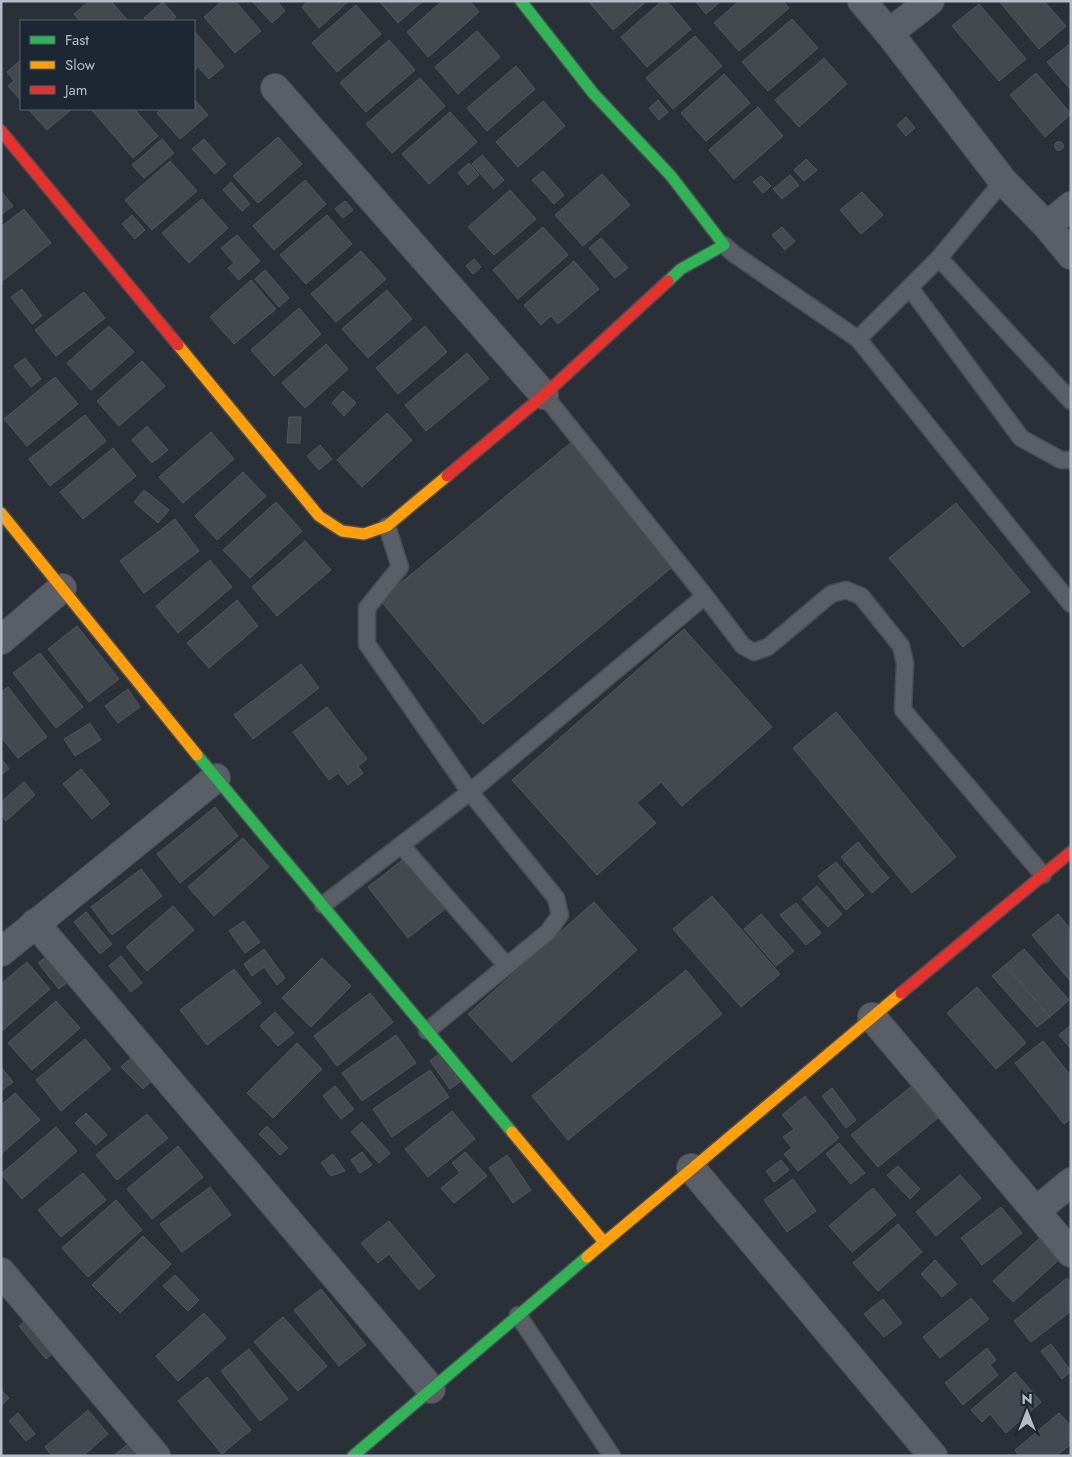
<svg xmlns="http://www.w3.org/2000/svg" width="1072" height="1457" viewBox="0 0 1072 1457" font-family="Jost,sans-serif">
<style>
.building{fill:#444950;stroke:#52575f}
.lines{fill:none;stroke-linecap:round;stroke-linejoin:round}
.lane-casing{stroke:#484c53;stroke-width:19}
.street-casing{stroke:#484c53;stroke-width:30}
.fast-casing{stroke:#484c53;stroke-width:14}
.slow-casing{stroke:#484c53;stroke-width:14}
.jam-casing{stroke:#484c53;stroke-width:14}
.lane{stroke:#5a5e66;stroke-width:16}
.street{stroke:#5a5e66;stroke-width:28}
.fast{stroke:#30b455;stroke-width:11}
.slow{stroke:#ff9f0a;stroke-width:11}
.jam{stroke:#e5322d;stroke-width:11}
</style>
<rect width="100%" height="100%" fill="#2a3038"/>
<g class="building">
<path d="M89,1H111L128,21H80L74,14Z"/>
<path d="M222,1H235L261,31L235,53L204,17Z"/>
<path d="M252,1H277L285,11L272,23Z"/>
<path d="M308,1H349L319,28L302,7Z"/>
<path d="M379,1H423L398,23Z"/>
<path d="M442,1H470L479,12L428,57L407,32Z"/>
<path d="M588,1H647L613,30Z"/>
<path d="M662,1H667L691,29L647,67L621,37Z"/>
<path d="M695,1H721L706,14Z"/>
<path d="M739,1H783L789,8L739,51L714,23Z"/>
<path d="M999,1H1044L1066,26L1039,49Z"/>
<path d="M163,2L176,17L171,21H147L144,18Z"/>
<path d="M979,4L1026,59L999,81L952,26Z"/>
<path d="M356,5L381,34L337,72L312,43Z"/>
<path d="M792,19L818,48L768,91L742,62Z"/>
<path d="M194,31L224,66L209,79L198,67L194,71Z"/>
<path d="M477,31L500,57L458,94L435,67Z"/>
<path d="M695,36L722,66L673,109L646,78Z"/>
<path d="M389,40L415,70L366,112L340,83Z"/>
<path d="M1071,43V90L1047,62Z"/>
<path d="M824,58L847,84L799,127L775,100Z"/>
<path d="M21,60V101L8,86L14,81L7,72Z"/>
<path d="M516,66L535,89L487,131L467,108Z"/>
<path d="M1036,73L1071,114L1045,137L1010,95Z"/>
<path d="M724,74L750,103L706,141L681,113Z"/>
<path d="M420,78L445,106L392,153L366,124Z"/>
<path d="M194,99L208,115L180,139L157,113L162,109H194Z"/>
<path d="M658,100L668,112L659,120L649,108Z"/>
<path d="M543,101L565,126L518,167L496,142Z"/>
<path d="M758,107L783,136L734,179L709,150Z"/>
<path d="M28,109H72L47,130Z"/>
<path d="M91,109H134L158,136L133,158Z"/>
<path d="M450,112L477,142L429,184L402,154Z"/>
<path d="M906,117L915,128L906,136L897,125Z"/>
<path d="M278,137L302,164L258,203L233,176Z"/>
<path d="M162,139L174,153L144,178L132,165Z"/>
<path d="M204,139L226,164L215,174L192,149Z"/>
<circle cx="1059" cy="146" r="4.5"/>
<path d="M482,155L504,180L494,189L472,164Z"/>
<path d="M806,159L817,170L804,181L794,170Z"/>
<path d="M170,161L197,191L152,230L125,200Z"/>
<path d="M469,163L479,175L468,185L458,173Z"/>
<path d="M543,171L564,195L554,204L532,180Z"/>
<path d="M602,174L630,205L583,246L555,215Z"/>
<path d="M790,175L799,185L782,199L773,189Z"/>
<path d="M761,176L771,186L763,193L753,182Z"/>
<path d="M305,180L326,204L274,250L253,226Z"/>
<path d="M231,182L250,204L242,211L223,190Z"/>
<path d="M510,190L536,219L494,255L468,227Z"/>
<path d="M1,191L13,206L1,215Z"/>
<path d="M862,192L883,215L861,234L840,210Z"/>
<path d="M202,199L228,228L189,263L162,233Z"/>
<path d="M345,201L353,210L343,218L335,209Z"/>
<path d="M24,209L51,243L1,282V227Z"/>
<path d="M132,215L145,230L135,239L122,224Z"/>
<path d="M327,215L352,244L306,284L280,255Z"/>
<path d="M543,227L568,255L518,299L493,270Z"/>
<path d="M782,227L795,241L785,250L772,235Z"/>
<path d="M237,235L260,261L239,280L228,268L234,263L221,248Z"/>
<path d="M601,238L628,268L615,278L589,248Z"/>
<path d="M361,251L386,279L336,322L311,294Z"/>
<path d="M474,259L481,267L473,274L466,266Z"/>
<path d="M574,261L599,289L558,324L551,316L541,325L524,305Z"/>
<path d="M265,270L289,298L279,307L255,279Z"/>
<path d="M251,280L276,309L234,344L210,317Z"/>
<path d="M22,289L42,316L32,324L11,297Z"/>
<path d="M387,290L412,319L368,358L342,329Z"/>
<path d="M84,292L105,318L56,356L35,330Z"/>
<path d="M299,308L321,334L274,376L251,350Z"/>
<path d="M109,326L134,352L91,390L67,363Z"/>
<path d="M425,326L447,352L398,394L376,368Z"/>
<path d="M326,344L348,369L305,408L282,383Z"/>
<path d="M467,353L489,379L426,431L405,405Z"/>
<path d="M25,358L41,379L31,387L14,366Z"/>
<path d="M142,361L165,386L119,426L97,401Z"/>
<path d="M55,377L78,404L27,446L4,419Z"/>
<path d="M343,391L356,403L344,416L332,403Z"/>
<path d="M387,413L412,440L362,487L337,460Z"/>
<path d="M85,415L106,441L50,486L29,459Z"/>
<path d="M289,417H301L300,443H287Z"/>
<path d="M147,426L168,450L152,463L132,440Z"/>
<path d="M211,432L234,459L183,503L159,477Z"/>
<path d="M573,441L676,564L483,724L380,600Z"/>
<path d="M320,445L332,459L319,470L307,456Z"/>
<path d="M113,448L136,476L83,519L60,492Z"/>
<path d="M243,472L266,496L217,540L195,516Z"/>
<path d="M144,490L169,510L158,523L134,502Z"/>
<path d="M276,502L302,531L250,578L223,550Z"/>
<path d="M956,503L1030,592L963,647L889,558Z"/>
<path d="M175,519L199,551L144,593L120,561Z"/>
<path d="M305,541L331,570L277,616L252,587Z"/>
<path d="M210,560L232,587L178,633L156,606Z"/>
<path d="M237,600L258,626L209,668L187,643Z"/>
<path d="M77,626L119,679L89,702L48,649Z"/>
<path d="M684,629L772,727L682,806L661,782L637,803L656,823L597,875L512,780Z"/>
<path d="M40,653L83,707L56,728L13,673Z"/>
<path d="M301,664L319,688L253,739L234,715Z"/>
<path d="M8,687L47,737L18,758L1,737V692Z"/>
<path d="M128,689L140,707L118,723L105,706Z"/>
<path d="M327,707L367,759L358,766L363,773L348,785L338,773L329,780L293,732Z"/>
<path d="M836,712L956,857L912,893L793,748Z"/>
<path d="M90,723L101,740L75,756L64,739Z"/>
<path d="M1,758L9,769L1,775Z"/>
<path d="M81,769L110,804L92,819L63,784Z"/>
<path d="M24,782L35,795L6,821L1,815V802Z"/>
<path d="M215,807L238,836L180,883L157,854Z"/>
<path d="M243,838L269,867L214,916L188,887Z"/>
<path d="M858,842L889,878L872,893L841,857Z"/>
<path d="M405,858L445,909L408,938L368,887Z"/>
<path d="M836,862L864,895L846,910L818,876Z"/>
<path d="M141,869L162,896L112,935L91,907Z"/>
<path d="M817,886L842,914L828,927L802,899Z"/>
<path d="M712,896L780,974L741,1007L673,929Z"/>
<path d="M594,902L637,950L512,1062L468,1014Z"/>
<path d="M796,903L821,933L806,945L780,915Z"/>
<path d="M173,906L194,930L147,971L126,947Z"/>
<path d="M86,912L112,944L100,954L74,922Z"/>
<path d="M761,914L794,951L776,966L744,929Z"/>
<path d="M1058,914L1071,930V982L1032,935Z"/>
<path d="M244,921L260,942L245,953L229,931Z"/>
<path d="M264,949L285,978L277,985L264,967L252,976L244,964Z"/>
<path d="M1024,949L1069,1000L1050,1017L1005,965Z"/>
<path d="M50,954L70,980L59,989L38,963Z"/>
<path d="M121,956L142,983L131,992L109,966Z"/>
<path d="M322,958L351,986L311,1027L282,998Z"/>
<path d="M27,962L50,989L2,1031L1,984Z"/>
<path d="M1005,965L1050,1017L1037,1027L992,976Z"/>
<path d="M234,969L261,1003L207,1045L180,1010Z"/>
<path d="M686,970L722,1014L568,1140L532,1096Z"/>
<path d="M977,987L1026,1043L996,1069L947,1013Z"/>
<path d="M370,993L393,1022L337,1066L314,1036Z"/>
<path d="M56,1001L80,1028L32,1070L8,1043Z"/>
<path d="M275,1012L294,1033L278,1046L260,1026Z"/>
<path d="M1071,1025V1049L1059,1035Z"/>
<path d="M396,1035L416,1063L362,1101L342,1073Z"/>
<path d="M85,1039L111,1069L61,1111L36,1080Z"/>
<path d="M1043,1041L1071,1076V1119L1064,1124L1015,1063Z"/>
<path d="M297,1043L322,1069L273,1118L247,1093Z"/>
<path d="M439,1054L460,1082L450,1089L430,1061Z"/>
<path d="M134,1055L156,1077L143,1089L121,1067Z"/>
<path d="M1,1067L13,1082L1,1091Z"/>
<path d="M430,1070L449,1097L392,1137L373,1109Z"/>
<path d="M335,1086L354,1109L341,1119L323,1096Z"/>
<path d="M912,1086L938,1118L878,1167L851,1135Z"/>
<path d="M832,1088L856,1120L846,1128L822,1096Z"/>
<path d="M15,1093L40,1120L1,1154V1105Z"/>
<path d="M805,1096L839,1138L798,1171L784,1154L792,1148L783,1137L794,1129L782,1115Z"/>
<path d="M452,1111L475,1139L428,1177L405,1149Z"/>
<path d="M86,1113L107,1135L96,1145L75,1123Z"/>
<path d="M147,1114L168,1138L117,1180L96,1155Z"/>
<path d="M362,1122L390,1153L379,1163L351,1132Z"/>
<path d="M267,1126L288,1148L280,1155L259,1134Z"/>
<path d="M56,1127L77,1151L22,1199L1,1174Z"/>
<path d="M839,1143L865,1173L851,1184L826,1154Z"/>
<path d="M178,1146L203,1177L152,1219L127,1189Z"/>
<path d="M362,1152L372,1165L360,1173L351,1160Z"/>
<path d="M465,1152L487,1176L454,1203L441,1188L460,1173L452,1163Z"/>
<path d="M333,1154L345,1171L331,1176L321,1163Z"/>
<path d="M507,1155L531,1190L513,1203L489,1168Z"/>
<path d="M781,1160L789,1170L774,1182L766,1171Z"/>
<path d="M898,1166L920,1189L910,1199L887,1175Z"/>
<path d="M83,1173L106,1200L61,1237L38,1210Z"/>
<path d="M960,1175L981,1198L936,1236L916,1212Z"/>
<path d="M793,1179L816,1211L787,1232L764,1200Z"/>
<path d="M210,1187L231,1215L182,1252L160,1224Z"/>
<path d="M873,1188L896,1215L852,1252L829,1226Z"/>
<path d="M116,1200L142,1230L88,1277L62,1248Z"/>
<path d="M1001,1207L1022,1233L982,1265L961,1238Z"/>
<path d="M389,1221L435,1276L419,1290L389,1254L378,1263L361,1243Z"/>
<path d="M898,1224L922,1252L878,1291L853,1263Z"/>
<path d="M143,1236L171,1264L120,1313L92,1285Z"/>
<path d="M1042,1236L1062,1257L1013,1302L993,1281Z"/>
<path d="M935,1260L957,1284L942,1297L921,1274Z"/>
<path d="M175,1275L199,1300L188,1311L163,1286Z"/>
<path d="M1067,1278L1071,1283V1311L1031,1342L1014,1321Z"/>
<path d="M321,1289L366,1345L339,1366L294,1310Z"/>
<path d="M971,1298L989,1319L940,1358L923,1337Z"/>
<path d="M883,1299L902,1323L884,1337L864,1314Z"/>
<path d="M204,1313L226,1338L178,1381L156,1356Z"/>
<path d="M30,1317L57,1350L46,1359L19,1326Z"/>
<path d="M283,1317L327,1366L298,1391L254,1342Z"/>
<path d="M1051,1344L1071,1371L1062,1379L1041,1351Z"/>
<path d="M987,1348L996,1360L990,1365L998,1375L963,1405L945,1383Z"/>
<path d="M249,1349L288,1399L260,1421L221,1371Z"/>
<path d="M1015,1372L1041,1402L1006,1433L990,1414L982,1422L971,1410Z"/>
<path d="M207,1377L251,1430L222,1454L178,1401Z"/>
<path d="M1,1390L9,1398L1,1406Z"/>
<path d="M88,1410L108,1434L83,1456H52L45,1447Z"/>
<path d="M18,1413L35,1434L26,1441L9,1421Z"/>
<path d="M1059,1413L1071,1426V1444L1056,1456H1019L1015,1450Z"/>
<path d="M134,1439L148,1456H113Z"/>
</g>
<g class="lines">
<g class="lane-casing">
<g id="lane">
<path d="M724,245L734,254L858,339L1071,604"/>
<path d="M939,258L1071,401"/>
<path d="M910,288L1021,438L1061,460H1071"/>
<path d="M858,339L939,258L1003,181"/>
<path d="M544,395L705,596L743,646L754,652L768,647L831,594L846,590L861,596L901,646L905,663L903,710L1043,875"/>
<path d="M387,526L400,567L367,608V644L470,792L556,898L560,915L548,932L427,1031"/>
<path d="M401,845L507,966"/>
<path d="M323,905L470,792L705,596"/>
<path d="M518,1315L612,1456"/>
</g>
</g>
<g class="street-casing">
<g id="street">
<path d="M862,1L889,33L1003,181L1047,226L1071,255"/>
<path d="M889,33L930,1"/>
<path d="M275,88L544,395"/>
<path d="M1047,226L1071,206"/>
<path d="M1,640L62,588"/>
<path d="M35,923L431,1389"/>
<path d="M1,952L216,778"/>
<path d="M872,1017L1071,1253"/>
<path d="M691,1168L933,1456"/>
<path d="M1036,1211L1071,1182"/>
<path d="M1,1272L156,1456"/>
</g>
</g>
<g class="fast-casing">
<g id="fast">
<path d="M521,1L593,93L671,176L724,245L681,269L668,281"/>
<path d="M197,755L512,1132"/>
<path d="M353,1456L587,1257"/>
</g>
</g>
<g class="slow-casing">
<g id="slow">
<path d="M178,345L319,516L342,531L364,534L387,526L447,476"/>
<path d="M1,513L197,755"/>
<path d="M512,1132L604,1242"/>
<path d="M587,1257L901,993"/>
</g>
</g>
<g class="jam-casing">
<g id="jam">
<path d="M1,131L178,345"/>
<path d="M447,476L544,395L668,281"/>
<path d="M901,993L1071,852"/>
</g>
</g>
<use href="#lane" class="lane"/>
<use href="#street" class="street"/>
<use href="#fast" class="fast"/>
<use href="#slow" class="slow"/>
<use href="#jam" class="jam"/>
</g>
<rect width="1072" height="1457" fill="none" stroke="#b4bcc9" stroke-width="5"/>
<rect x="20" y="20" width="175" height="90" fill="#1d2633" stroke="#59626f"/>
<rect x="30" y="36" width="25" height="8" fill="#30b455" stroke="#59626f"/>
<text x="65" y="45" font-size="15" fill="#b4bcc9">Fast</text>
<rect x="30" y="61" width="25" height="8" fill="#ff9f0a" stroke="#59626f"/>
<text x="65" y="70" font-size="15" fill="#b4bcc9">Slow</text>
<rect x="30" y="86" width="25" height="8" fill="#e5322d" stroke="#59626f"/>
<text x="65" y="95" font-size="15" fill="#b4bcc9">Jam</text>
<g transform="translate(1027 1412)" stroke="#1d2633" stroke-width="4" paint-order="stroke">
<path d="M0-4L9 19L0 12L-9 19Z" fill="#b4bcc9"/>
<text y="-8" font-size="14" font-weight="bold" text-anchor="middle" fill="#b4bcc9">N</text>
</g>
</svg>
